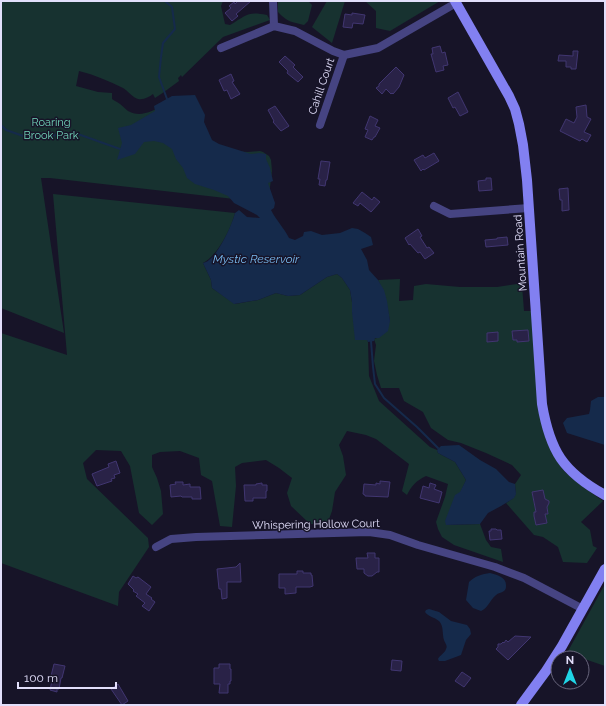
<svg xmlns="http://www.w3.org/2000/svg" width="606" height="706" viewBox="0 0 606 706" font-family="Raleway,sans-serif">
<style>
.green{fill:#173230;fill-rule:evenodd}
.water{fill:#152a4b}
.lines{fill:none;stroke-linecap:round;stroke-linejoin:round}
.stream{stroke:#152a4b;stroke-width:2}
.building{fill:#292247;stroke:#413671}
.minor{stroke:#464482;stroke-width:8}
.secondary{stroke:#8280f1;stroke-width:10}
.labels{text-anchor:middle;stroke-width:3;stroke-linejoin:round;paint-order:stroke}
.street-label{font-size:11px;fill:#e2dffb;stroke:#171428}
.park-label{font-size:11px;fill:#71d5ba;stroke:#171428}
.water-label{font-size:12px;font-style:italic;fill:#78baf0;stroke:#171428}
</style>
<rect width="100%" height="100%" fill="#171428"/>
<g class="green">
<path d="M1,1H223L221,6L225,24L230,25C247,15 247,11 267,15L270,20L223,37L182,77L181,75L178,78L179,81L164,92L155,98L153,94C149,97 144,100 138,99C133,98 128,91 123,88C109,81 95,75 79,71L76,86L98,92L112,93V99C114,101 118,102 120,104C123,106 125,109 128,111C140,118 153,111 164,105L208,143L231,151L248,152L260,151L263,152L269,156L271,160L272,171L270,187L269,203L50,178H41L64,333L1,308Z"/>
<path d="M278,1H308L312,5L308,21L304,25C292,22 287,22 278,12Z"/>
<path d="M327,1H345L332,43L312,27Z"/>
<path d="M365,1H440L390,31L376,28V11Z"/>
<path d="M53,194L235,213C231,229 218,255 203,263L211,280L212,288L235,304L258,300L276,293L288,296L300,295L327,277L337,274L342,278L350,290L352,302V312L363,340L367,339L368,342L369,376L379,401L430,447L437,450L438,453L455,462L466,480L446,525L480,524L486,540L491,547L501,549L503,562L454,545L442,537L438,529L436,522L445,497L448,484L426,476C416,481 412,485 407,495L402,491L409,464L376,439L366,435L347,431L339,445L343,456L346,475L335,492L332,511L328,522L322,524H310L291,506L287,493L292,478L279,468L266,460L242,463L235,467L236,486L232,527L220,526L212,481L201,475L199,458L180,451L160,452L152,455V467L157,478L161,491L163,514L152,525L139,513L130,466L121,451L96,450L83,463L87,479L148,538L149,547L119,592L118,606L1,563V333L67,355Z"/>
<path d="M400,279L399,301L413,300L414,286L426,284L460,287H497L517,284L522,285L524,311H532L537,394L557,461L565,472L583,487L603,501L581,522L590,530L593,546L597,548L587,563L563,562L558,547L543,537L534,535L506,503C517,496 516,496 515,484L521,475L512,465L486,453L461,443L448,440L431,428L423,412L404,401L399,388H381L377,375L374,361L376,345L374,339L377,338L390,321C387,305 386,295 378,280ZM528,330L529,341L517,342V340H513L512,331ZM543,490L545,499L549,501V503L547,507L548,514H545L547,523L536,525L534,512H536L532,493Z"/>
<path d="M605,584V666L567,653Z"/>
</g>
<g class="water">
<path d="M195,95L205,115L204,122L212,140L219,144L251,154L259,153L266,154V159L270,168L273,181L268,183L275,203L274,208L271,210C276,220 284,228 289,238L295,240L303,236L304,232L311,231L322,235L340,233L352,228L358,229L365,233L371,237L373,245L361,249L367,260L369,270L378,280L384,290L387,301L390,321L388,331L379,338H375L374,341L368,342L367,340H355L352,312V302L350,290L342,278L337,274L327,277L300,295L288,296L276,293L258,300L234,304L212,288L211,280L203,263C205,262 207,262 209,260C219,253 232,225 235,213L239,210L247,217L260,218L257,215L234,203L228,196L214,190L195,184L187,178L183,168L176,159L172,149L163,143L154,141L144,142L135,154L117,160L122,143L118,128L131,125L155,111L154,106L172,96Z"/>
<path d="M598,397H605V445L567,433L563,423L567,418L589,414L590,410L591,401Z"/>
<path d="M459,445L480,460L496,469L509,482L515,484L516,494L514,498L501,506L488,513L480,524L446,525L445,521L455,495L460,492L466,480L455,462L438,453L437,450L441,446Z"/>
<path d="M490,573C497,575 506,577 506,585C506,588 506,589 504,591C501,593 498,593 496,595C489,601 489,607 481,611L473,608L466,600L469,582C475,576 482,574 490,573Z"/>
<path d="M429,609L439,612L451,621L467,625L470,629L471,634L466,640L461,655L445,661H439L438,659C440,655 445,653 446,649C448,646 445,643 444,640C442,634 444,626 439,621C434,617 429,617 425,612L426,610Z"/>
</g>
<g class="lines">
<g class="stream">
<path d="M165,1L172,7L175,29L163,43L161,57L159,77L167,99"/>
<path d="M1,125L6,130L29,138L75,133L120,149"/>
<path d="M371,341L373,367L375,384L384,398L417,427L438,448"/>
</g>
</g>
<g class="building">
<path d="M238,1H251L236,14L238,16L232,21L225,13L231,8L229,6L234,2L235,4Z"/>
<path d="M352,13L365,15L363,24L353,23L352,28L343,27L345,14L352,15Z"/>
<path d="M440,46L442,53L445,52L448,65L443,66L444,70L436,72L431,54H433L432,48Z"/>
<path d="M573,51H578L576,69H571V67H566V61H558L559,55L573,56Z"/>
<path d="M285,56L295,65L293,67L303,77L298,82L287,73L288,71L279,62Z"/>
<path d="M396,67L404,75L399,87L393,94L392,93L391,94L386,89L382,94L376,88L379,86V84Z"/>
<path d="M231,74L234,81L232,82L240,94L231,99L227,90L224,91L219,80Z"/>
<path d="M458,92L468,112L460,116L455,107L453,108L448,98Z"/>
<path d="M586,105L587,117L591,119L584,132L591,135L587,142L582,139L580,141L560,131L566,119L574,123L577,117L576,107Z"/>
<path d="M275,106L289,126L281,131L273,122L274,121L268,110Z"/>
<path d="M370,116L378,120L375,126L380,128L375,137H374L372,140L365,137L368,130L365,129Z"/>
<path d="M434,153L439,161L424,170L423,169L421,171L414,160L423,155L425,158Z"/>
<path d="M321,161L330,162L327,180H326L325,186L319,185L320,179H318Z"/>
<path d="M486,178H491L492,190L479,191L478,181L486,180Z"/>
<path d="M568,188L569,210L562,211V200H560L559,189Z"/>
<path d="M362,192L372,200L374,197L380,202L371,212L360,203L358,206L353,203Z"/>
<path d="M418,229L422,236L420,237L427,248L429,247L434,253L425,259L420,252L418,253L410,244L409,245L405,238Z"/>
<path d="M507,237L508,245L486,247L485,240L497,239V238Z"/>
<path d="M528,330L529,341L517,342V340H513L512,331Z"/>
<path d="M498,332V341L487,342V333Z"/>
<path d="M116,461L120,473L114,475L115,478L111,479L112,481L97,486L92,474L109,467L108,464Z"/>
<path d="M380,481L390,482L388,497L365,496V495L363,494L364,484L376,485V483L380,484Z"/>
<path d="M175,482H183V485L190,484V487H200L201,499H192V497H182L181,496L171,497L170,485L176,484Z"/>
<path d="M262,483V485H267V491H266V498H253V501H245L244,485H256V484Z"/>
<path d="M430,483L436,485L434,489L442,492L439,503L420,498L423,486L429,488Z"/>
<path d="M543,490L545,499L549,501V503L547,507L548,514H545L547,523L536,525L534,516V512H536L532,492Z"/>
<path d="M491,529H496L497,530H501L502,539L490,540L489,531H491Z"/>
<path d="M367,553H375V558H379V572H377L372,576H368L364,573V569H357L356,558H368Z"/>
<path d="M240,563L241,582H227V598L222,599L221,589H219L217,569L236,567Z"/>
<path d="M297,571H303V573H311V575H312L313,586L310,587H296V593L285,594V588H279V574H297Z"/>
<path d="M133,576L136,578L138,577L151,587L146,594L152,598L151,599L155,602L149,611L142,606L145,603L136,596L138,594L133,591L134,590L128,584Z"/>
<path d="M515,636L531,637L508,660L496,649L498,647V644H501L503,642L504,643L506,640L508,642Z"/>
<path d="M392,660L402,661L401,671L391,670Z"/>
<path d="M54,664L65,666L62,678H61L59,689H57V692L50,690L53,676H51Z"/>
<path d="M219,664H230V669H231V681H230V684H228V693H219L220,684H214V668H219Z"/>
<path d="M462,672L471,678L464,687L455,681Z"/>
<path d="M118,684L128,701L122,705L111,689Z"/>
</g>
<g class="lines">
<g class="minor">
<path d="M273,1L274,26"/>
<path d="M221,48L274,26L295,31L333,51L344,55L378,48L456,3"/>
<path d="M320,125L344,55"/>
<path d="M434,206L450,214L529,208"/>
<path d="M156,547L171,539L196,537L369,532L390,535L418,545L495,567L524,578L583,609"/>
</g>
<g class="secondary">
<path d="M455,1L509,96L515,109L519,124L523,145L527,180L542,404C550,451 563,472 605,495"/>
<path d="M521,705L546,671L562,646L605,569"/>
</g>
</g>
<g class="labels">
<g class="street-label">
<text transform="translate(321 86) rotate(-71)" y="4">Cahill Court</text>
<text transform="translate(520 253) rotate(-94)" y="4">Mountain Road</text>
<text transform="translate(316 524) rotate(-1)" y="4">Whispering Hollow Court</text>
</g>
<g class="park-label">
<text x="51" y="126">Roaring<tspan x="51" dy="13">Brook Park</tspan></text>
</g>
<g class="water-label">
<text x="256" y="263">Mystic Reservoir</text>
</g>
</g>
<rect width="606" height="706" fill="none" stroke="#e2dffb" stroke-width="4"/>
<g transform="translate(570 670)"><circle r="19" fill="#171428" stroke="#68657c"/>
<path d="M0-3L7 15L0 10L-7 15Z" fill="#20d5e6"/>
<text y="-6" font-size="11" font-weight="bold" text-anchor="middle" fill="#e2dffb">N</text>
</g>
<path d="M18 682v6h98v-6" fill="none" stroke="#e2dffb" stroke-width="2"/>
<text x="24" y="682" font-size="12" fill="#e2dffb" stroke="#171428" stroke-width="3" paint-order="stroke">100 m</text>
</svg>
